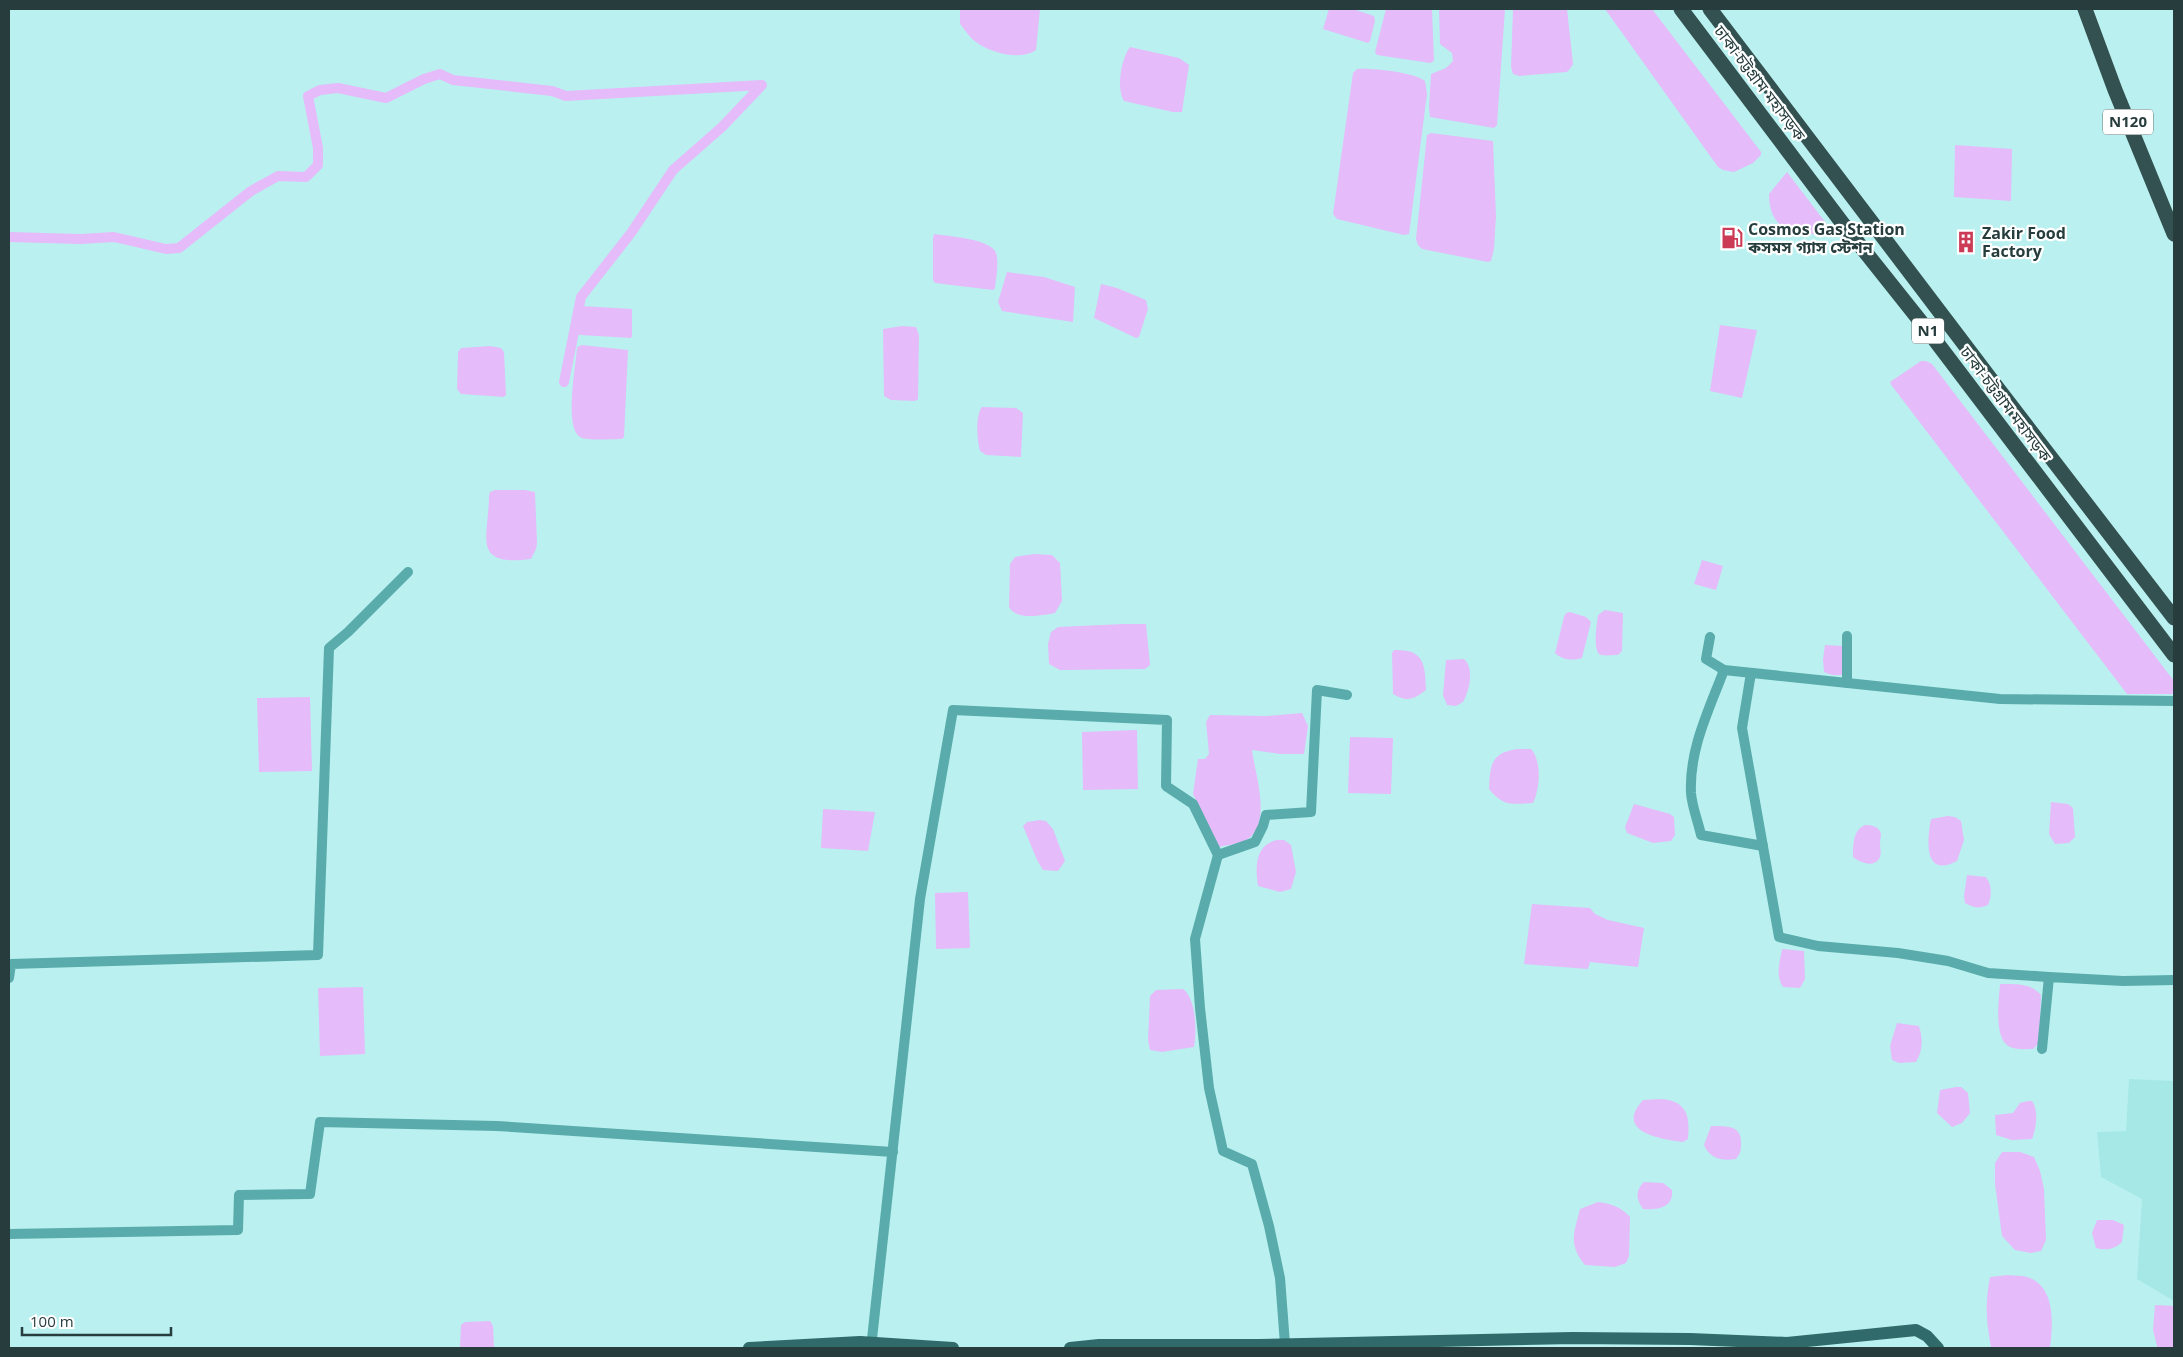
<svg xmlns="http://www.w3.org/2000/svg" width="2183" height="1357" viewBox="0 0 2183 1357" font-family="'Open Sans','Noto Sans Bengali',sans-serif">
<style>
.built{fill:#a5e8e6}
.water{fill:#e5bbf9}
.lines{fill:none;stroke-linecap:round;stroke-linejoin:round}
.canal{stroke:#e5bbf9;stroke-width:10}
.minor{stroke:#59acab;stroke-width:10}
.major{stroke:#306a6a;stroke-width:12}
.highway{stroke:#335150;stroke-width:15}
.labels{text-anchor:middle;stroke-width:4.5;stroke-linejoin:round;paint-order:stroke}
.shield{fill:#fff;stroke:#687777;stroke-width:1}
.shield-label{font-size:15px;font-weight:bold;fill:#273d3d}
.street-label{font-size:16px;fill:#273d3d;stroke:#fff}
.poi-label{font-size:16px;font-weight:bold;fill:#273d3d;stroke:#fff;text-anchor:start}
</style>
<rect width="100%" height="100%" fill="#baf1f0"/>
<path class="built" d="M2129,1079L2174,1081V1301L2137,1279L2142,1199L2101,1177L2097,1132L2126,1131Z"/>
<g class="water">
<path d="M960,9H1040L1036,50C1020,61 991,53 976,42C970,38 965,30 960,24Z"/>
<path d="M1329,9H1353L1374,16L1375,21L1370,41L1368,43L1323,29Z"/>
<path d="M1386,9H1432L1434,61L1430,63L1377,55L1375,52Z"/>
<path d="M1439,9H1505L1497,125L1494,128L1430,117L1429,107L1431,74L1446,68L1453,61L1452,53L1440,44Z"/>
<path d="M1513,9H1567L1573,64L1570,69L1567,72L1519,76L1513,74L1511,67Z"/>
<path d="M1605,9H1652L1761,152V155L1753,163L1734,172L1723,170L1718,167Z"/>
<path d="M1130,47L1179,58L1189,65L1182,112H1173L1124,101C1116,88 1121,59 1130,47Z"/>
<path d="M1357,69C1372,68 1412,72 1425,81L1427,94L1409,234L1404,235L1337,219L1333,214L1353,73Z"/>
<path d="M1431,133L1493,141L1496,216L1494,249L1491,261L1488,262L1422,249L1418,245L1416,239L1427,135Z"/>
<path d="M1955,145L2012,149L2011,201L1954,197Z"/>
<path d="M1787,172L1832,231L1834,235C1801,234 1769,236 1769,194Z"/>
<path d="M934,234C947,236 992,239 996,253C999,262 996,279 995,288L993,290L935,283L933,280V239Z"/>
<path d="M1007,272L1044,277L1075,287L1073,322L1002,311L998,302Z"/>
<path d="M1101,284L1117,288L1146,300L1148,309L1139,337L1136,338L1094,318Z"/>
<path d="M581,306L632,309V336L631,338L580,335L577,333Z"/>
<path d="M1720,325L1757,330L1742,398L1710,391Z"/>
<path d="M902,326L916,327L919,335L918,399L915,401L891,400L884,396L883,329Z"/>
<path d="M582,345L628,350L624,437L622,439C614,439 586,441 580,437C564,426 576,365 577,347Z"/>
<path d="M490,346L501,348L504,352L506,395L504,397L461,394L457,389L458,352L461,348Z"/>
<path d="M1921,361H1926L1932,364L2174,681V694H2127L1892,386L1890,382Z"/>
<path d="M982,407L1016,408L1023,413L1021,457L986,455L980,451C977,440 975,416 982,407Z"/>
<path d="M495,490H525L535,492L537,543L536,549L531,559C470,567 489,537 489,495L490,492Z"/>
<path d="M1034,554L1052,555L1060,563L1062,601L1055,613C1042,615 1017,621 1009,607L1010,564L1015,557Z"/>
<path d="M1702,560L1723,566L1716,590L1694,584Z"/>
<path d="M1605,610L1623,613L1622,651L1618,655C1613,655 1606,656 1601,655C1592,652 1597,623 1598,615Z"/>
<path d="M1570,612L1586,617L1591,622L1582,658C1572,661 1562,660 1555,653L1564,617L1566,613Z"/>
<path d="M1124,624H1146L1150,665L1145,669L1060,670L1049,664L1048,644L1051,632L1058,627Z"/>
<path d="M1825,645L1843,646L1842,675H1832L1824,672L1823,659Z"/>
<path d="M1394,650C1425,649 1425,665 1426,690C1413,700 1407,702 1393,694L1392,653Z"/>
<path d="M1464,659C1475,669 1469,691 1463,702L1456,706L1447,705L1443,695L1446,660Z"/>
<path d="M310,697L312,771L259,772L257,698Z"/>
<path d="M1302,713L1308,726L1304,754H1280L1252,750C1255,774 1272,822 1248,839C1241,844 1227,845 1219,847L1193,794L1198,759H1205L1209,754L1206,722L1210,715L1266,716Z"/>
<path d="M1137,730L1138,789L1083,790L1082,732Z"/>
<path d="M1350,737L1393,738L1391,794L1348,793Z"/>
<path d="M1517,749H1531C1542,761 1540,789 1533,803C1511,804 1504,807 1489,789C1490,765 1491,753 1517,749Z"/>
<path d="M2051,802L2068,804L2073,808L2075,837L2069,843L2055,844L2049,834Z"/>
<path d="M1634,804L1670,814L1674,817L1675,835L1671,841L1653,843L1627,833L1625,827Z"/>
<path d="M823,809L875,812L868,851L821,848Z"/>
<path d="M1948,816L1955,817L1961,821L1964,840L1957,861C1923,879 1927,839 1931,819Z"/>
<path d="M1040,820L1046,821L1053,829L1065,861L1058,871L1043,870L1037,860L1023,826L1027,822Z"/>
<path d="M1865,825C1871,825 1877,826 1880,831C1882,835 1880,839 1880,843C1880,848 1882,854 1879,859C1873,868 1859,862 1853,857C1853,845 1853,830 1865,825Z"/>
<path d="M1277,840H1284L1291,845L1296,872L1291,889L1280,892L1258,886C1255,867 1255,845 1277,840Z"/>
<path d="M1967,875L1986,877C1992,885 1992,896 1988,905C1979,909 1974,908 1965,903L1964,896Z"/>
<path d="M968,892L970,948L936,949L935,893Z"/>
<path d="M1532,904L1590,908L1595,914L1608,920L1644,928L1638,967L1590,962L1588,969L1524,964Z"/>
<path d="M1782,949L1804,951L1805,979L1800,988L1783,987C1775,976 1780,961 1782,949Z"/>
<path d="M2000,984C2016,984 2031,983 2041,995L2039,1043L2033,1049C2026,1049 2017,1050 2010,1047C1993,1039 1999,1000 2000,984Z"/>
<path d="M363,987L365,1054L320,1056L318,988Z"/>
<path d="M1183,989C1196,999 1197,1030 1194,1047L1162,1052L1150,1050L1148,1040L1150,996L1156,990Z"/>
<path d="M1897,1023L1919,1026C1923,1040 1923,1050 1916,1062L1899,1063L1892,1060L1890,1046Z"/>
<path d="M1956,1087H1961L1968,1093L1970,1113L1962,1123L1952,1127L1937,1113L1940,1090Z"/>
<path d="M1661,1099C1687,1101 1690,1116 1688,1139L1683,1142C1660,1139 1614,1132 1643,1100Z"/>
<path d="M2028,1101H2032C2039,1111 2036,1129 2032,1139L2012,1140L1996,1135L1995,1115L2013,1113L2020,1103Z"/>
<path d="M1711,1126C1727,1126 1742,1125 1741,1144C1741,1151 1740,1154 1736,1159C1722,1161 1710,1159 1704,1145Z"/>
<path d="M2002,1152H2020L2034,1157L2040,1171L2044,1189L2046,1240L2041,1251L2031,1253L2015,1250L2002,1236L1995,1184V1163Z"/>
<path d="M1644,1182L1663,1183L1672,1190C1674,1208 1657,1210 1643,1209C1636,1199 1635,1191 1644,1182Z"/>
<path d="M1598,1202C1612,1204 1621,1207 1630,1217L1629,1256L1626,1263L1615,1267L1585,1265C1568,1244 1574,1233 1580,1209Z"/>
<path d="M2097,1220H2113L2124,1225L2122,1242C2115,1249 2106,1251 2096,1248L2092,1233Z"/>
<path d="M2008,1275C2014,1276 2022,1275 2027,1277C2056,1286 2053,1324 2050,1348L1991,1347C1986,1319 1985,1305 1990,1277Z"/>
<path d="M2155,1305L2174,1306V1348H2158L2157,1346L2153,1330Z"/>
<path d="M490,1321L493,1326L494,1348H460L461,1325L465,1322Z"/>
</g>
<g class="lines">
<path class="canal" d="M9,237L81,239L114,237L166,249L179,248L251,191L278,176L306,177L318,165V148L308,96L320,90L338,88L386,98L424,79L440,74L453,80L552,91L566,96L762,85L722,127L673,170L631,233L581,297L564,382"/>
<g class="minor">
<path d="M1710,637L1706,659L1724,670L2000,699L2174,701"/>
<path d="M1724,670C1709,710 1689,749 1691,793C1692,807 1698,821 1701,835L1763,846"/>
<path d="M1751,673L1742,728L1779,937L1818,946L1898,953L1948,961L1988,973L2049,977"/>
<path d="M1847,683V636"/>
<path d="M1218,855L1255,842L1263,826L1266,815L1311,812L1317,690L1347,695"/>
<path d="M9,978L11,964L318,955L329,648L348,632L408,572"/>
<path d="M2042,1049L2049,977L2123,981L2174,980"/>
<path d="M9,1234L238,1230L239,1195L310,1194L320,1122L497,1126L893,1152"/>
<path d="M871,1348L920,899L953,710L1167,720L1166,786L1193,804L1218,855L1195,939L1200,1008L1209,1088L1223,1151L1252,1164L1269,1226L1280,1278L1285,1344"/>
</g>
<g class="major">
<path d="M749,1348L860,1342L953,1348"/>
<path d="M1070,1348L1099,1345H1259L1573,1338L1690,1339L1787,1343L1916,1330L1927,1336L1938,1348"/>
</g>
<g class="highway">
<path d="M1681,9L1843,224L1925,327L2174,655"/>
<path d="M1710,9L1999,390L2174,618"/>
<path d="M2085,9L2115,90L2174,234"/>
</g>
</g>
<defs>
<g id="fuel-bare" transform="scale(1.725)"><path d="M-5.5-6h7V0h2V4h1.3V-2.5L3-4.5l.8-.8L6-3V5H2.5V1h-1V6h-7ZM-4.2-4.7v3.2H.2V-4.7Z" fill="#cb3b56" stroke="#fff" stroke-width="2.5" paint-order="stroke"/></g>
<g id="building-bare" transform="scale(1.725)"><path d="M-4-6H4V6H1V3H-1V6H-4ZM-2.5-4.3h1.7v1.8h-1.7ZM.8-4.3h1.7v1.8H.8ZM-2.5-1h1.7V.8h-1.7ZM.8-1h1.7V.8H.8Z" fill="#cb3b56" stroke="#fff" stroke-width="2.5" paint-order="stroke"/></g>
</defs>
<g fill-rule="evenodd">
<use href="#fuel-bare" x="1732" y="238"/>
<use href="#building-bare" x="1966" y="242"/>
</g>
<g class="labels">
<g class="shield">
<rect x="2103" y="109.5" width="50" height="25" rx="4"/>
<rect x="1912" y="318.5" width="32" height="25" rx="4"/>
</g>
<g class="shield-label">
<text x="2128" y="127">N120</text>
<text x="1928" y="336">N1</text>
</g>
<g class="street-label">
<text transform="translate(1760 83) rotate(53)" y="6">ঢাকা-চট্টগ্রাম মহাসড়ক</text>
<text transform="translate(2006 404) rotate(53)" y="6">ঢাকা-চট্টগ্রাম মহাসড়ক</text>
</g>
<g class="poi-label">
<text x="1748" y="235">Cosmos Gas Station<tspan x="1748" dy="18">কসমস গ্যাস স্টেশন</tspan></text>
<text x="1982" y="239">Zakir Food<tspan x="1982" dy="18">Factory</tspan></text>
</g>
</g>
<rect width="2183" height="1357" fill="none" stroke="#273d3d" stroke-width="20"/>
<path d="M22 1327v8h149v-8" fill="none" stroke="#273d3d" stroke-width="2.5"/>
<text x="30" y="1327" font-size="15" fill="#273d3d" stroke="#ffffff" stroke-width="4" paint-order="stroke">100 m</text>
</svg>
